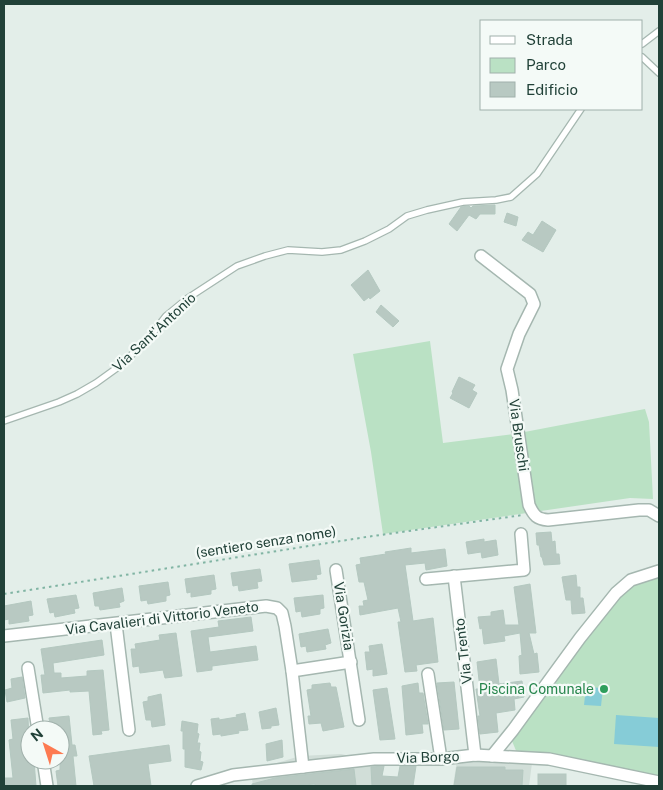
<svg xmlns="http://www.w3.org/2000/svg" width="663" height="790" viewBox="0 0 663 790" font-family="'Public Sans',sans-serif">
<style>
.built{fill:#d1ded8}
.green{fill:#bae1c4}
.water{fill:#86ccd7}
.building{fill:#b8c9c2;stroke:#b4c8c0}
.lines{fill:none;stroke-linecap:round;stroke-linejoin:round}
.service-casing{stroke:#a5b7b0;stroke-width:8}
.minor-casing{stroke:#a5b7b0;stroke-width:14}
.path{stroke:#80b4a3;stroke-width:2;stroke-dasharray:2.5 4;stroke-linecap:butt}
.service{stroke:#fff;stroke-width:5.5}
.minor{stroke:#fff;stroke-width:11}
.leisure-dot{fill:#2e9e5b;stroke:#f4faf7;stroke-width:2}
.labels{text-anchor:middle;stroke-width:4.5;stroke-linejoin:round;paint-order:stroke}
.street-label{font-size:14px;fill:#214138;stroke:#f4faf7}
.leisure-label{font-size:14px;fill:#27864d;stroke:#f4faf7;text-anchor:end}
</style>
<rect width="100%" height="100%" fill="#e3eee9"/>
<g class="built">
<path d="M341,754L381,763L379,786H253L251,771L300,756Z"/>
<path d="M457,760L532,763L529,786H453Z"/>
</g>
<g class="green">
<path d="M430,341L443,443L514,434L645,409L649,422L653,499L630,498L383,534L371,452L353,354Z"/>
<path d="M659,578V778L564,756L517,753L512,741L585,637L620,595L638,582Z"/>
</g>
<g class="water">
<path d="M586,687L603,688L601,706L584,705Z"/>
<path d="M616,715L659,718V747L614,744Z"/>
</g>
<g class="building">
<path d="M495,205V214H480L476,219L469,215L457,231L449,224L461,207L469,206L471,208L473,206Z"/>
<path d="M507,213L518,217L516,226L504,222Z"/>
<path d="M542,221L556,230L543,252L522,240L528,232L533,235Z"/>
<path d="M368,270L380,291L370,299L369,297L364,301L351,285Z"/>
<path d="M381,305L399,321L393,327L376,312Z"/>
<path d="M459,377L475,385L472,390L477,393L469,408L450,398L453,393L452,392Z"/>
<path d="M551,532L552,542L555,541L556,554H559L560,564L544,565L542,557H541L539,545H537L536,533Z"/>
<path d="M484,539V542L496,540L498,555L482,558L481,552L468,554L466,542Z"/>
<path d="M411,548V553L445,549L447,566L426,570L425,563L405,565L413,621L433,618L438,662L416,665L417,671L405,672L398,622H401L398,608L360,615L359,606H364L363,601L368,600L364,582H359L356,565L361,564L360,558L386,554L385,552Z"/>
<path d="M319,560L321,574L316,575L317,579L292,582L289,564Z"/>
<path d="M260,569L262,581L257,582L258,588L239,591L238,585L233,586L231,573Z"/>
<path d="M214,575L216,589L211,590V594L191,597V592L187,593L185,579Z"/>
<path d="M576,575L577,587H580V598H583L585,613L572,614L571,600H566L562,577Z"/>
<path d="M168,582L170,595L166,596V601L148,604L147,600L141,601L139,586Z"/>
<path d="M530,584L536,633H529L534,654L537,653L539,672L520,674L519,656L522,655L520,633L504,636L505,641L484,644L482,628L480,629L478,617L491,616V612L503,610L505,625H519L514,587Z"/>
<path d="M122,588L124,601L119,603L120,607L100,610L99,606H95L93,593Z"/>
<path d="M76,595L79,608L74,609L75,613L55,617L54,612L50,613L47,599Z"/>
<path d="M323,595L324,608L320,609V614L302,617L301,611L296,612L294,598Z"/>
<path d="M31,601L33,615L28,616L29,621L9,624V619L4,620V606Z"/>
<path d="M251,617L253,631L208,637L210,652L256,646L258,660L212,666V670L197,672L191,631L219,627L218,621Z"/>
<path d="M328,629L331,643L325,645L326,649L307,652L306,646L301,647L299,634Z"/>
<path d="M176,633L182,676L165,678L163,670L140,673L139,666L133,667L131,649H136L135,644L160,640L159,635Z"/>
<path d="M102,640L104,655L53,663L54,673H61V678L87,676V671L103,670L109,730L101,731L102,734L93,735L89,691L70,692V690L43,693L41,675H45L41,649Z"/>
<path d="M382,644L387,674L373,676V669L367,670L365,652H370L369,646Z"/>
<path d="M496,659L499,684L522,681L524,697L514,699L515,710L496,713L498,732L480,734L478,716H480L476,689H480L477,662Z"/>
<path d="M22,677L25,698L7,702L5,690L12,688L11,679Z"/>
<path d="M454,682L459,729L444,730L437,683Z"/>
<path d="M330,683L331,687H336L344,727L323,731L321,723L309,724L308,716H311L307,690L312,689V685Z"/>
<path d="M418,683L419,693H423L428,724H422L423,733L406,735L402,686Z"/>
<path d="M387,688L395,739L380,740L373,690Z"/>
<path d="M161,694L165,725L152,727L151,720H146L143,702L148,701V697Z"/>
<path d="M276,708L279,725L271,726V728L262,729L259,712Z"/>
<path d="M245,713L248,730L238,731L239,733L221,736V734L213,735L211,719L219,718V720L237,717L236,715Z"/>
<path d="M69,716L72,745H75L77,756H73L76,786H58L56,771L60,770V730H51L49,718Z"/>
<path d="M28,718L30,760H34L36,786H4V778H13L9,740L13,739L11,720Z"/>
<path d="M182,721L198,724L197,733L199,734L197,743H200L199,751L201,752L200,761L203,762L201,770L185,767V749H183V731H181Z"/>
<path d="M282,740L283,757L267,761L266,744Z"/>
<path d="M169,745L171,761L148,764L151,786H94L89,756Z"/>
<path d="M384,766L382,776L398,777L400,766H416L413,786H372L371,767Z"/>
<path d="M457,767H505V770H523L522,786H454Z"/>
<path d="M354,769L356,786H315V784L292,786H252V784L275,778Z"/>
<rect x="538" y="774" width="28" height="12"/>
</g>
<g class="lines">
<g class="service-casing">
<g id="service">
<path d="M642,44L659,31"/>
<path d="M642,57L659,73"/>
<path d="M4,421L59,402L77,394L96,383L121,365L149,338L166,316L188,298L237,266L265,256L288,250L322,252L341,250L365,241L389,229L407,216L427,210L463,202L496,200L511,197L537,174L581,109"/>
</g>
</g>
<g class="minor-casing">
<g id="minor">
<path d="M481,256L530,294L534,304L519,334L507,369L512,390L529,505C534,516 537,519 548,520L639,510H649L659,516"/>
<path d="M336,570L359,720"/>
<path d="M454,576L475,755"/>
<path d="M426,579L524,570L521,534"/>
<path d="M116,624L129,730"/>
<path d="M4,636L266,606L277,608L282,613L285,626L292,671L303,767"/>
<path d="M28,668L38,730"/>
<path d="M292,671L351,662"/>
<path d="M428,674L441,759"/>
<path d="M492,756L513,730L580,638L616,593L631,580L659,571"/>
<path d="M43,760L47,786"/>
<path d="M197,786L233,775L303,767L374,759H441L475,755L549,759L659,782"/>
</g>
</g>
<path class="path" d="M4,594L366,537L523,515"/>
<use href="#service" class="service"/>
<use href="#minor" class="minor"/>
</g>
<circle class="leisure-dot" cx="604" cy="689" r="5"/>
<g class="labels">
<g class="street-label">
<text transform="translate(154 332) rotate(-43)" y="5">Via Sant'Antonio</text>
<text transform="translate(519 435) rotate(82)" y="5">Via Bruschi</text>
<text transform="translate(266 542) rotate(-9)" y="5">(sentiero senza nome)</text>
<text transform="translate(344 616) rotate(81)" y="5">Via Gorizia</text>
<text transform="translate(162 618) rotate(-7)" y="5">Via Cavalieri di Vittorio Veneto</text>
<text transform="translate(463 651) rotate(-97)" y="5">Via Trento</text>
<text transform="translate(428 757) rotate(-2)" y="5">Via Borgo</text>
</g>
<g class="leisure-label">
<text x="594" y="694">Piscina Comunale</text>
</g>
</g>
<rect width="663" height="790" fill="none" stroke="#214138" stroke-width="10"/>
<rect x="480" y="20" width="162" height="90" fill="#f4faf7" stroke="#a0b0ab"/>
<rect x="490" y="36" width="25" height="8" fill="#ffffff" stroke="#a0b0ab"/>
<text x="526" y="45" font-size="15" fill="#214138">Strada</text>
<rect x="490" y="58" width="25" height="15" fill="#bae1c4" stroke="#a0b0ab"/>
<text x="526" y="70" font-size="15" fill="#214138">Parco</text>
<rect x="490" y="82" width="25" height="15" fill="#b8c9c2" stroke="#a0b0ab"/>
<text x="526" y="95" font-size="15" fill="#214138">Edificio</text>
<g transform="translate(45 745) rotate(321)"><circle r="24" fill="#f4faf7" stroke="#a0b0ab"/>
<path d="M0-4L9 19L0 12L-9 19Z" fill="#fd7a51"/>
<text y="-8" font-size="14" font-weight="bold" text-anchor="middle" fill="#214138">N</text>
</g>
</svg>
